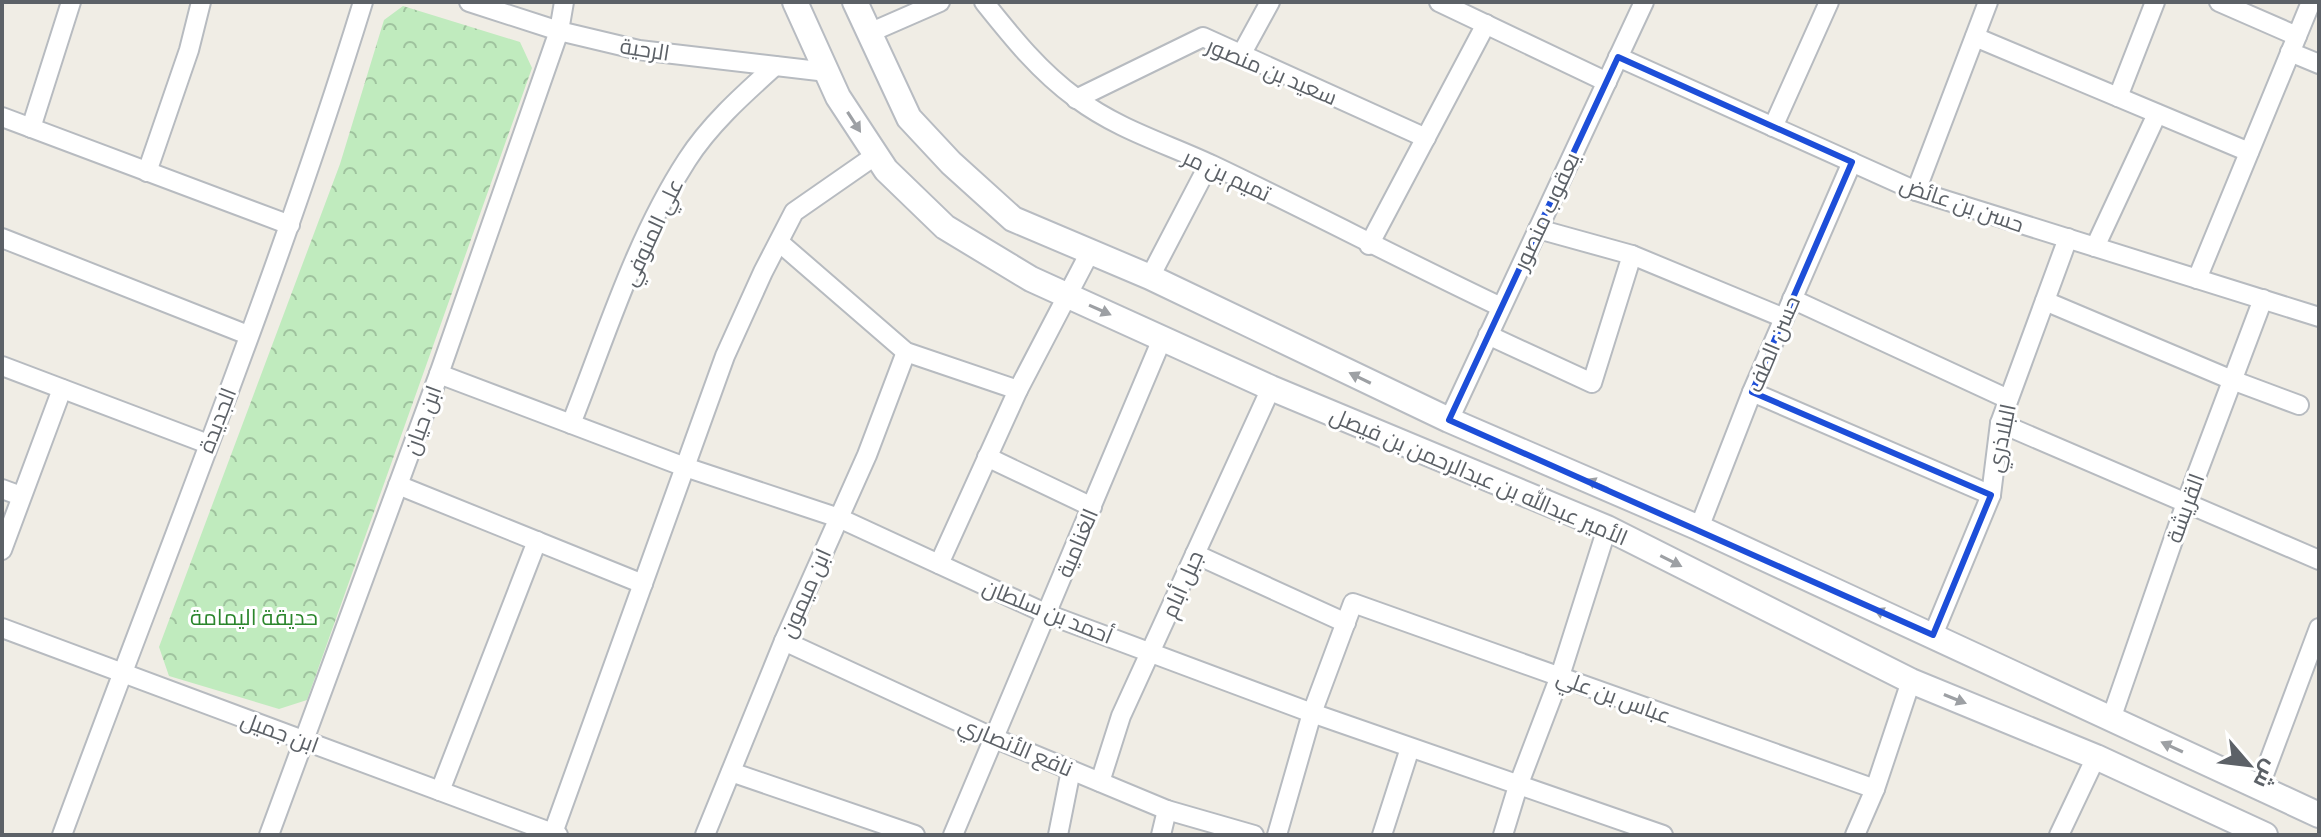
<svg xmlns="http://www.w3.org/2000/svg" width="2321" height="837" viewBox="0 0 2321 837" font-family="'Titillium Web',Cairo,sans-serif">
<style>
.park{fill:url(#park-crowns)}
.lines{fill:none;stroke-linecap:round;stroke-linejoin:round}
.street-casing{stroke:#b7bbc0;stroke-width:22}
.secondary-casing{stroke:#b8bcc2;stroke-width:28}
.street{stroke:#fff;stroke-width:18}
.secondary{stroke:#fff;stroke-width:24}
.oneway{fill:#9da0a4}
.marked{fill:none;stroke:#1d4ed8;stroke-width:6;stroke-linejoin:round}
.labels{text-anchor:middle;stroke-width:6;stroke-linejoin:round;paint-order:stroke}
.street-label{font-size:22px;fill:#5c6167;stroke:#fff}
.park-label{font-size:22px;fill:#2b862c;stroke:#fff}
</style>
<defs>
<pattern id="park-crowns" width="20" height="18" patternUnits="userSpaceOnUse" patternTransform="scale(2)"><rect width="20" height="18" fill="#c0ebbe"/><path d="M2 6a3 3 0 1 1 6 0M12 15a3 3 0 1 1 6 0" fill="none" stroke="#9fc29e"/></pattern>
</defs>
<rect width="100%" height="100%" fill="#f0ede5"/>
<path class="park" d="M403,6L520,42L532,68L307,700L279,709L169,676L159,647L340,164L384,20Z"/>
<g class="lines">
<g class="street-casing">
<g id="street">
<path d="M469,2L559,31L639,50L827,72"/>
<path d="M984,2C1012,37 1039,71 1076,98C1119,130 1165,143 1212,165C1309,211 1404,261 1501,307"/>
<path d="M1439,2L1607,82"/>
<path d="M2219,2L2297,36"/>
<path d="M869,33L940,2"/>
<path d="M1975,37L2249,152"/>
<path d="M2290,52L2319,64"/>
<path d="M1241,55L1270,2"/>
<path d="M1618,57L1916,191L2319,317"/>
<path d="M2118,97L2155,2"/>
<path d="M1076,99L1203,37L1426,138"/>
<path d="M2,117L290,225"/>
<path d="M1773,127L1829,2"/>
<path d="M31,128L71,2"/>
<path d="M147,172L189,50L201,2"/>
<path d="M1916,191L1988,2"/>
<path d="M2,238L248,335"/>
<path d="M779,242L906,352L1018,390"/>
<path d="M1369,245L1486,24"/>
<path d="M2095,247L2157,114"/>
<path d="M1632,255L1784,318"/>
<path d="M1150,277L1209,164"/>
<path d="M2197,279L2311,2"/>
<path d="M1792,299L2008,399"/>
<path d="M2045,301L2232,380L2299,405"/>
<path d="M1488,335L1592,383L1632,255L1538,229"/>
<path d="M2,366L208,444"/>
<path d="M439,374L685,467L839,518L1047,614L1312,713L1663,835"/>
<path d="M1752,392L1991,495"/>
<path d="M1449,420L1644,2"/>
<path d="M2000,423L2319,560"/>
<path d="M571,424C606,336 635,240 687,160C710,124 744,94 775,66"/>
<path d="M987,457L1092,507"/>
<path d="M398,485L643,584"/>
<path d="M2,489L21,496"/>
<path d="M1699,528L1752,392L1852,162"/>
<path d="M2,550L62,389"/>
<path d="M1195,554L1346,623"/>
<path d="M939,564L1018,390L1089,254"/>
<path d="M2,628L558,835"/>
<path d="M1933,635L1991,495L2000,423L2068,238"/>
<path d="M784,641L994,738L1167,810L1254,835"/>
<path d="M2111,719L2186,503L2263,299"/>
<path d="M731,772L915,835"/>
<path d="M1100,782L1121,716L1271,388"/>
<path d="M2259,788L2319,628"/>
<path d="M440,791L537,541"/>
<path d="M553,833L725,356L763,272L794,212L876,155"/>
<path d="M62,835C164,558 276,284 363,2"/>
<path d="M269,835L439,374L559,31L564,2"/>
<path d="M705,835L784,641L867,455L906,352"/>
<path d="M953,835L1162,339"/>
<path d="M1058,835L1071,770"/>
<path d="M1161,835L1167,810"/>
<path d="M1277,835L1312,713L1353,603L1875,789"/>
<path d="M1382,835L1410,748"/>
<path d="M1503,835L1518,786L1560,676L1607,528"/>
<path d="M1855,835L1875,789L1911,681"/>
<path d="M2059,835L2096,757"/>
</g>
</g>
<g class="secondary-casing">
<g id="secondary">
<path d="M795,2L838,97L886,170L945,227L1031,279L1271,388L1607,528L1911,681L2096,757L2265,835"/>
<path d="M855,2L909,118L951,163L1013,219L1150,277L1449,420L1699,528L2319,815"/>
</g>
</g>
<use href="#street" class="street"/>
<use href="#secondary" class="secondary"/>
</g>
<defs><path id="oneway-solid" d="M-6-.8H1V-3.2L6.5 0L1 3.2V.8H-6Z" transform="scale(2)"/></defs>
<g class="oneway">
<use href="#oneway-solid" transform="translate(854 122) rotate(57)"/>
<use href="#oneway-solid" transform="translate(1100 310) rotate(24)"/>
<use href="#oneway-solid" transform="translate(1360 378) rotate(-154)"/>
<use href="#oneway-solid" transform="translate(1597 484) rotate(-157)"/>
<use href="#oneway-solid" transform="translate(1671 561) rotate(27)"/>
<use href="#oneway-solid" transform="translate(1885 614) rotate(-155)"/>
<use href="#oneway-solid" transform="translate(1955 699) rotate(22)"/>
<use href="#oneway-solid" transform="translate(2172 747) rotate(-155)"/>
</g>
<path class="marked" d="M1618,57L1852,162L1752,392L1991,495L1933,635L1449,420Z"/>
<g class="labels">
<g class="street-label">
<text transform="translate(645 49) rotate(9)" y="8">الرحية</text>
<text transform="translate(1272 71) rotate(23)" y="8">سعيد بن منصور</text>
<text transform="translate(1227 175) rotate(25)" y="8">تميم بن مر</text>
<text transform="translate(1962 204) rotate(19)" y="8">حسن بن عائض</text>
<text transform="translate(1546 211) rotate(-65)" y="8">يعقوب منصور</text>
<text transform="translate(652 232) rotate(-65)" y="8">علي المنوفي</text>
<text transform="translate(1773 344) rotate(-67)" y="8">حسن الطف</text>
<text transform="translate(217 420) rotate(-69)" y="8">الجديدة</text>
<text transform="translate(422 420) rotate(-70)" y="8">ابن حيان</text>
<text transform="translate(2001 438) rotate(-78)" y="8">البلاذري</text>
<text transform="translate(1479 476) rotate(23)" y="8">الأمير عبدالله بن عبدالرحمن بن فيصل</text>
<text transform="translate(2185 508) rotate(-70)" y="8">القريشة</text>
<text transform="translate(1077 543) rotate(-67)" y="8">الغنامية</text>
<text transform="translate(1182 584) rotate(-66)" y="8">جبل أبام</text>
<text transform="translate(805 593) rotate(-66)" y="8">ابن ميمون</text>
<text transform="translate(1048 611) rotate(22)" y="8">أحمد بن سلطان</text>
<text transform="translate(1614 696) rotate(20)" y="8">عباس بن علي</text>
<text transform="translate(280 732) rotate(20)" y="8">ابن جميل</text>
<text transform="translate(1016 746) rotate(23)" y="8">نافع الأنصاري</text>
</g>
<g class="park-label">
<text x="254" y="625">حديقة اليمامة</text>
</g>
</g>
<rect width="2321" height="837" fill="none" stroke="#5c6167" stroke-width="8"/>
<g transform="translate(2249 765) rotate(118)" stroke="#ffffff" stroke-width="6" paint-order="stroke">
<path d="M0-6L14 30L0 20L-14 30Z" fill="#5c6167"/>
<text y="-12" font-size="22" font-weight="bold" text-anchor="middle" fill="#5c6167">ش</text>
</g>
</svg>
